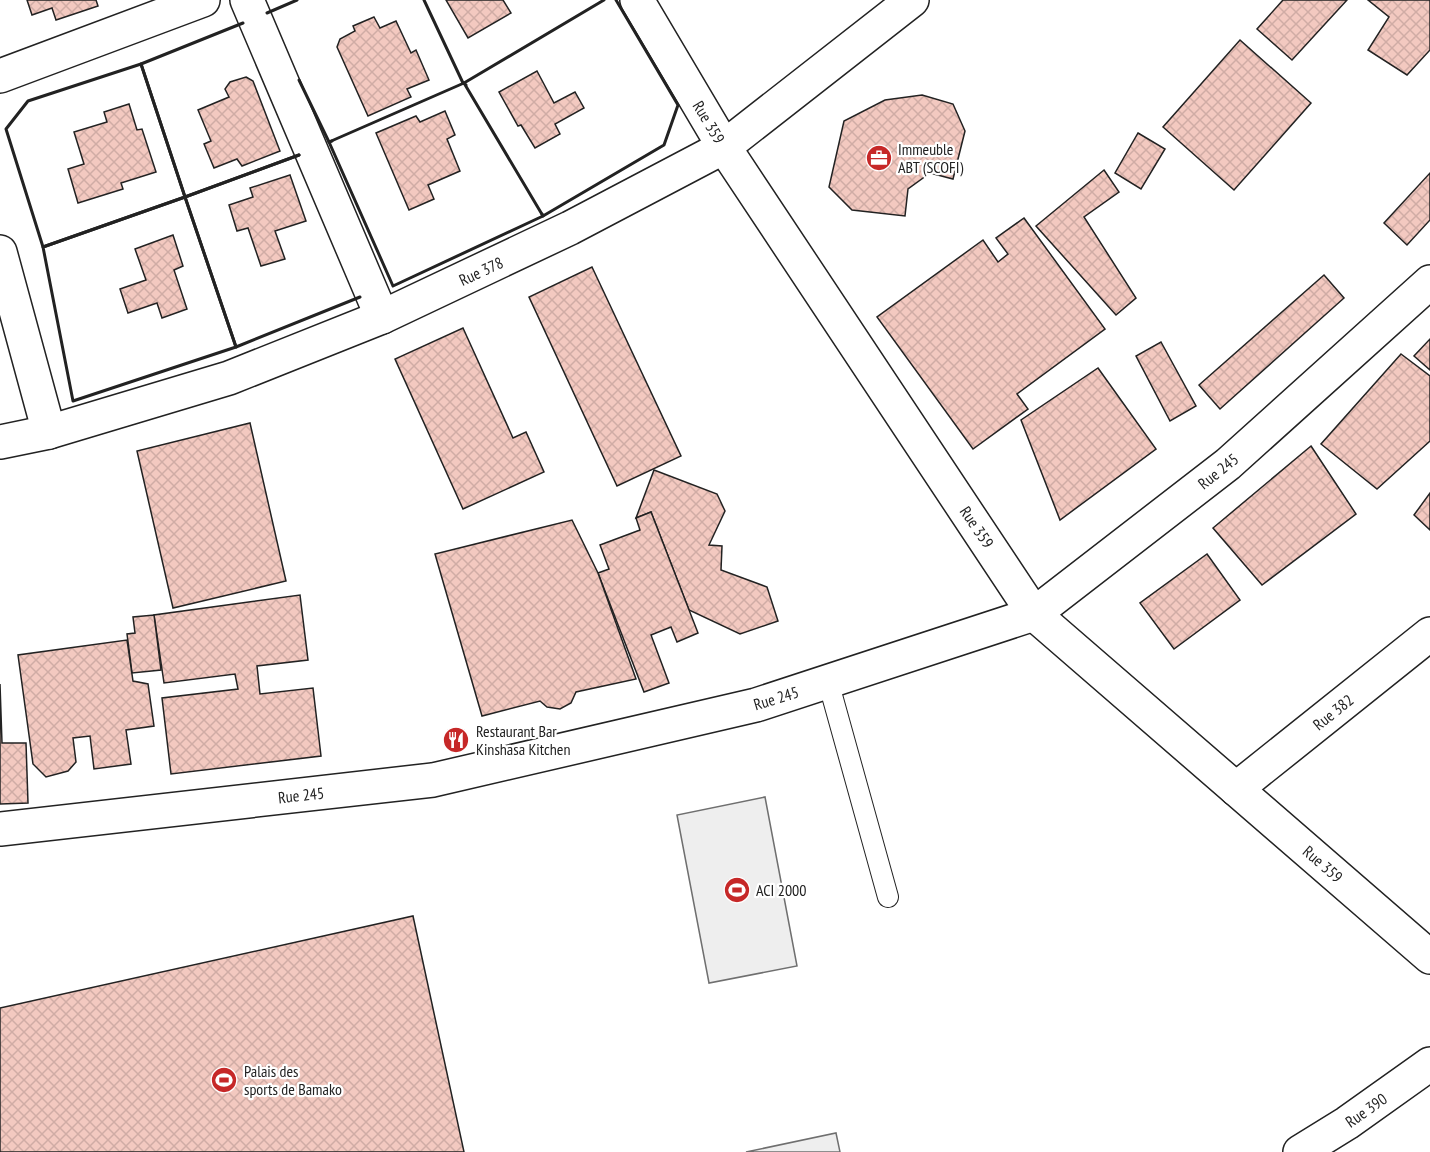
<svg xmlns="http://www.w3.org/2000/svg" width="1430" height="1152" viewBox="0 0 1430 1152" font-family="'PT Sans Narrow',sans-serif">
<style>
.park{fill:#eee;stroke:#6f6f6f;stroke-width:1.5}
.building{fill:url(#building-cross-hatch);stroke:#222;stroke-width:1.5}
.lines{fill:none;stroke-linecap:round;stroke-linejoin:round}
.lane-casing{stroke:#222;stroke-width:22}
.street-casing{stroke:#222;stroke-width:36}
.secondary-casing{stroke:#222;stroke-width:36}
.lane{stroke:#fff;stroke-width:20}
.street{stroke:#fff;stroke-width:33}
.secondary{stroke:#fff;stroke-width:33}
.wall{stroke:#222;stroke-width:3}
.labels{text-anchor:middle;stroke-width:4.5;stroke-linejoin:round;paint-order:stroke}
.street-label{font-size:16px;fill:#222;stroke:#fff}
.poi-label{font-size:16px;fill:#222;stroke:#fff;text-anchor:start}
</style>
<defs>
<pattern id="building-cross-hatch" width="8" height="8" patternUnits="userSpaceOnUse" patternTransform="scale(1.5)"><rect width="8" height="8" fill="#f3c9c0"/><path d="M0 0l8 8M0 8l8-8" fill="none" stroke="#d0aca5"/></pattern>
</defs>
<rect width="100%" height="100%" fill="#fff"/>
<g class="park">
<path d="M765,797L797,966L709,983L677,815Z"/>
<path d="M836,1133L840,1152H746Z"/>
</g>
<g class="building">
<path d="M27,0H96L98,6L56,20L52,8L32,15Z"/>
<path d="M446,0H503L511,13L468,38Z"/>
<path d="M1283,0H1347L1292,60L1257,29Z"/>
<path d="M1368,0H1430V50L1407,75L1368,50L1389,17Z"/>
<path d="M374,17L380,28L396,21L411,53L416,50L429,80L407,89L411,97L368,116L337,47L340,39L355,31L353,26Z"/>
<path d="M1240,40L1311,103L1234,190L1163,127Z"/>
<path d="M537,71L554,103L575,92L584,108L555,124L560,134L535,148L521,125L518,126L499,92Z"/>
<path d="M246,77L253,81L280,151L242,166L237,159L214,168L204,144L211,141L198,110L229,97L225,89L230,82Z"/>
<path d="M922,95L953,104L965,131L953,179L930,173L908,189L905,216L852,210L829,187L844,121L885,100Z"/>
<path d="M129,104L137,130L142,129L156,172L121,183L123,189L78,203L68,169L84,164L74,132L107,122L104,112Z"/>
<path d="M445,111L455,135L447,139L460,171L428,185L434,199L409,210L376,133L416,116L420,122Z"/>
<path d="M1138,133L1165,149L1141,189L1115,173Z"/>
<path d="M1104,170L1119,192L1084,217L1136,298L1116,315L1036,226Z"/>
<path d="M1430,173V220L1407,245L1384,223Z"/>
<path d="M290,175L306,221L275,231L285,259L261,266L248,228L237,231L229,205L253,197L250,188Z"/>
<path d="M1024,218L1105,329L1017,394L1028,409L973,449L877,317L983,240L998,262L1008,254L996,238Z"/>
<path d="M173,235L183,266L174,270L187,309L162,318L157,303L128,313L120,289L146,280L135,249Z"/>
<path d="M592,267L681,456L617,486L529,297Z"/>
<path d="M1324,275L1344,298L1220,409L1199,385Z"/>
<path d="M463,328L513,438L526,432L544,472L463,509L395,359Z"/>
<path d="M1430,339V370L1414,356Z"/>
<path d="M1161,342L1196,406L1170,421L1136,356Z"/>
<path d="M1401,354L1430,376V441L1377,489L1321,444Z"/>
<path d="M1098,368L1156,449L1060,520L1021,420Z"/>
<path d="M250,423L286,581L173,608L137,451Z"/>
<path d="M1311,446L1356,514L1262,585L1213,528Z"/>
<path d="M654,470L717,494L725,511L709,545L722,546L721,570L767,587L778,621L740,634L689,610L651,512L636,518Z"/>
<path d="M1430,493V530L1414,515Z"/>
<path d="M651,512L698,633L677,642L671,627L651,635L669,683L644,692L598,573L609,569L600,545L640,530L636,518Z"/>
<path d="M572,520L598,573L636,679L576,692L571,703L560,709L547,707L540,701L482,716L435,554Z"/>
<path d="M1207,554L1240,600L1174,649L1140,603Z"/>
<path d="M300,595L308,660L257,666L260,694L313,688L321,756L171,774L162,698L238,689L235,674L164,683L154,615Z"/>
<path d="M154,615L161,670L132,673L127,634L135,633L133,617Z"/>
<path d="M127,640L133,681L148,684L154,726L126,730L131,764L94,769L90,736L73,738L76,762L68,771L46,777L33,764L18,655Z"/>
<path d="M0,684L2,743H26L28,803L0,804Z"/>
<path d="M413,916L464,1152H0V1008Z"/>
</g>
<g class="lines">
<g class="lane-casing">
<path id="lane" d="M828,681L888,897"/>
</g>
<g class="street-casing">
<g id="street">
<path d="M247,0L382,317"/>
<path d="M637,0L724,147L1034,614L1430,957"/>
<path d="M0,76L203,0"/>
<path d="M0,252L49,432"/>
<path d="M0,442L49,432L229,378L382,317L570,228L724,147L912,0"/>
<path d="M1236,789L1430,634"/>
<path d="M0,829L433,780L756,705L1034,614L1228,464L1430,282"/>
</g>
</g>
<g class="secondary-casing">
<path id="secondary" d="M1300,1152L1347,1123L1430,1064"/>
</g>
<use href="#lane" class="lane"/>
<use href="#street" class="street"/>
<use href="#secondary" class="secondary"/>
<g class="wall">
<path d="M424,0L463,83"/>
<path d="M267,13L297,0"/>
<path d="M243,23L141,64L185,197L299,155"/>
<path d="M141,64L185,197L43,247L6,129L28,101Z"/>
<path d="M299,80L329,142L332,141"/>
<path d="M464,83L543,216L393,286L329,142Z"/>
<path d="M466,85L464,83L604,0"/>
<path d="M299,155L185,197L236,347L360,297"/>
<path d="M185,197L236,347L73,401L43,247Z"/>
<path d="M542,214L543,216L664,145L678,105L616,0"/>
</g>
</g>
<defs>
<g id="office-disc" transform="scale(1.35)"><circle r="9.5" fill="#c62828" stroke="#fff"/><path d="M-6-3h4V-5.5h4V-3h4V5H-6ZM-1-4.5V-3h2v-1.5ZM-6 0V1H6V0Z" fill="#fff"/></g>
<g id="restaurant-disc" transform="scale(1.35)"><circle r="9.5" fill="#c62828" stroke="#fff"/><path d="M-5-6h1v4h1v-4h1v4h1v-4h1v5L-1.5 .5V6h-2V.5L-5-1ZM5-6V6H3V1.5H1.5Q1.5-4 5-6Z" fill="#fff"/></g>
<g id="stadium-disc" transform="scale(1.35)"><circle r="9.5" fill="#c62828" stroke="#fff"/><path d="M0-5a6.5 5 0 1 0 0 10a6.5 5 0 1 0 0-10ZM-3.5-1.8h7v3.6h-7Z" fill="#fff"/></g>
</defs>
<g fill-rule="evenodd">
<use href="#office-disc" x="879" y="158"/>
<use href="#restaurant-disc" x="456" y="740"/>
<use href="#stadium-disc" x="737" y="890"/>
<use href="#stadium-disc" x="224" y="1080"/>
</g>
<g class="labels">
<g class="street-label">
<text transform="translate(709 122) rotate(59)" y="6">Rue 359</text>
<text transform="translate(481 271) rotate(-25)" y="6">Rue 378</text>
<text transform="translate(1218 471) rotate(-39)" y="6">Rue 245</text>
<text transform="translate(977 527) rotate(56)" y="6">Rue 359</text>
<text transform="translate(776 698) rotate(-17)" y="6">Rue 245</text>
<text transform="translate(1333 712) rotate(-39)" y="6">Rue 382</text>
<text transform="translate(301 795) rotate(-6)" y="6">Rue 245</text>
<text transform="translate(1323 864) rotate(41)" y="6">Rue 359</text>
<text transform="translate(1366 1110) rotate(-35)" y="6">Rue 390</text>
</g>
<g class="poi-label">
<text x="898" y="155">Immeuble<tspan x="898" dy="18">ABT (SCOFI)</tspan></text>
<text x="476" y="737">Restaurant Bar<tspan x="476" dy="18">Kinshasa Kitchen</tspan></text>
<text x="756" y="896">ACI 2000</text>
<text x="244" y="1077">Palais des<tspan x="244" dy="18">sports de Bamako</tspan></text>
</g>
</g>
</svg>
